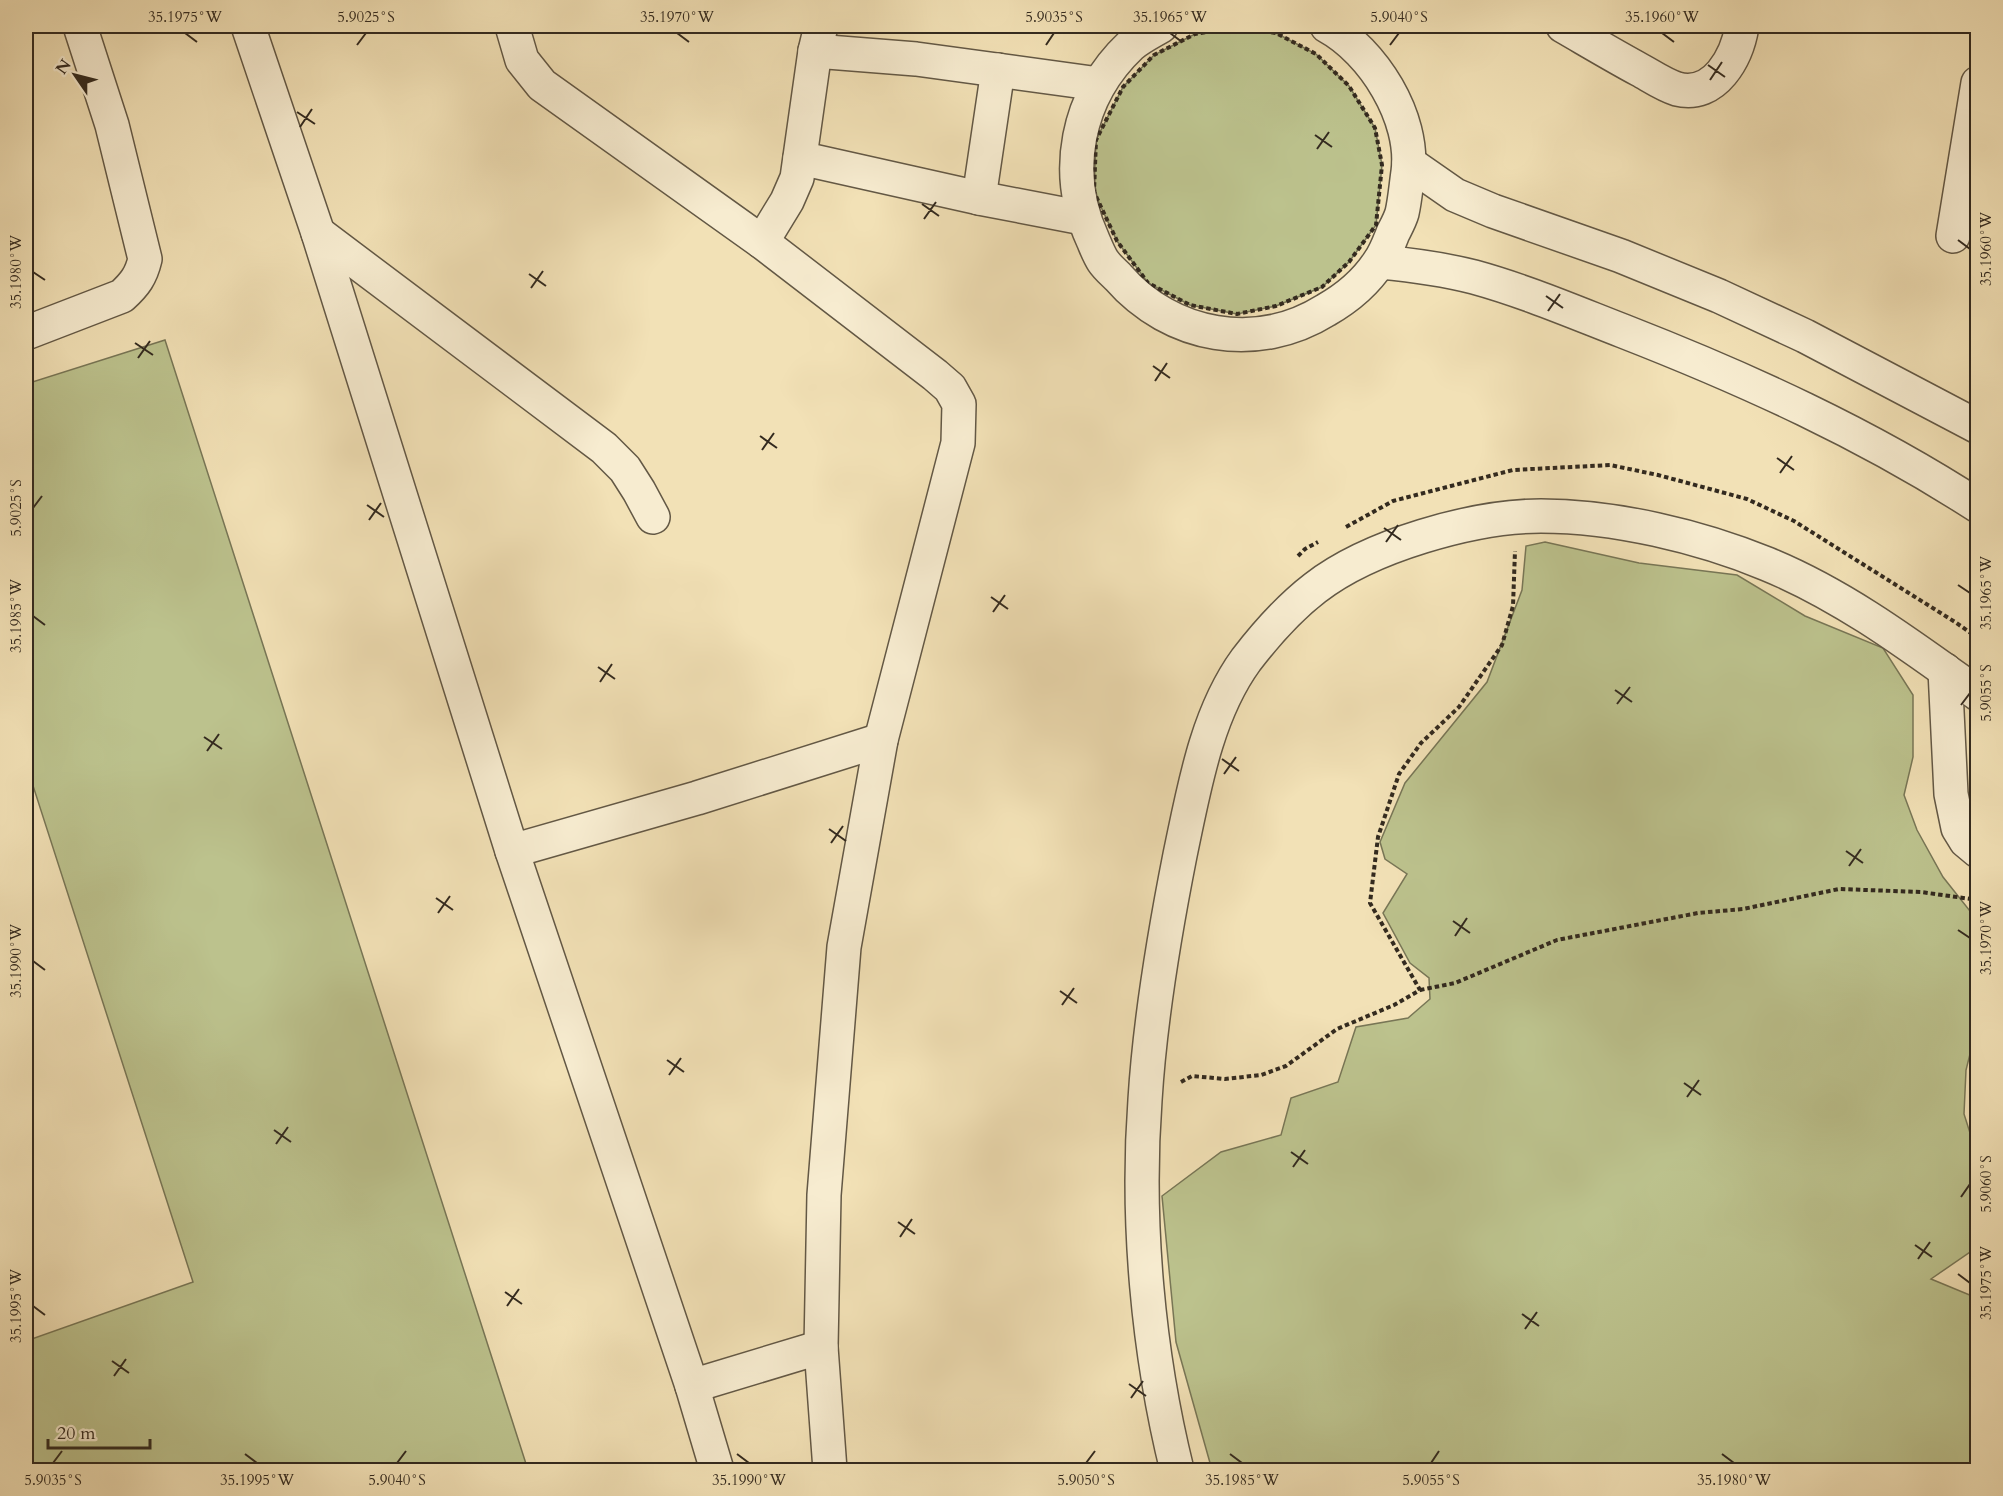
<svg xmlns="http://www.w3.org/2000/svg" width="2003" height="1496" viewBox="0 0 2003 1496" font-family="Cardo,serif">
<style>
.green{fill:#bcc28d;stroke:#787656;stroke-width:1.5}
.lines{fill:none;stroke-linecap:round;stroke-linejoin:round}
.minor-casing{stroke:#635845;stroke-width:36}
.path{stroke:#332a1f;stroke-width:4;stroke-dasharray:4.5 3;stroke-linecap:butt}
.minor{stroke:#f7ecd0;stroke-width:33}
.ticks{fill:none;stroke:#332a1f;stroke-width:2}
.neatline{fill:none;stroke:#332a1f;stroke-width:2}
.ticks-label{font-size:15px;text-anchor:middle;fill:#332a1f}
</style>
<rect width="100%" height="100%" fill="#f2e1b6"/>
<filter id="stains"><feTurbulence type="fractalNoise" baseFrequency=".00333" numOctaves="4"/><feColorMatrix values="0 0 0 0 .2 0 0 0 0 .09 0 0 0 0 .02 0 0 0 .5 -.17"/></filter>
<radialGradient id="worn" r=".72"><stop offset=".6" stop-color="#630" stop-opacity="0"/><stop offset="1" stop-color="#630" stop-opacity=".3"/></radialGradient>
<g class="green">
<path d="M1234,27L1276,33L1316,54L1349,86L1375,128L1382,165L1376,225L1349,262L1322,287L1276,306L1237,314L1190,305L1148,283L1117,241L1094,192L1096,140L1123,87L1154,55L1195,34Z"/>
<path d="M165,340L528,1470H26V1341L193,1282L26,764V384Z"/>
<path d="M1545,542L1639,563L1737,575L1805,616L1883,648L1913,695V757L1904,795L1917,830L1943,877L1970,911L1977,934V1026L1966,1070L1964,1114L1978,1158L1970,1252L1931,1279L1977,1298V1470H1212L1176,1342L1162,1196L1221,1152L1281,1135L1291,1098L1338,1082L1356,1027L1408,1018L1430,999L1429,978L1410,963L1383,913L1407,874L1385,859L1380,842L1405,783L1487,682L1522,590L1526,546Z"/>
</g>
<g class="lines">
<g class="minor-casing">
<g id="minor">
<path d="M248,26L318,233L512,851L692,1386L717,1470"/>
<path d="M512,26L522,60L542,85L762,242L935,375L950,388L959,404L958,443L881,740L844,947L824,1195L821,1347L830,1470"/>
<path d="M1161,26C1151,32 1139,38 1131,45C1076,97 1062,173 1093,240C1096,247 1099,255 1103,261C1107,267 1113,272 1118,277C1171,338 1257,353 1326,310C1347,298 1366,282 1379,262C1385,254 1389,243 1393,233C1396,227 1400,220 1402,213C1405,200 1406,186 1408,172C1415,118 1373,51 1327,26"/>
<path d="M1563,26C1589,41 1614,56 1640,70C1651,76 1664,85 1677,89C1715,99 1737,57 1742,26"/>
<path d="M815,51L916,59L1099,84"/>
<path d="M800,158L979,198L1083,218"/>
<path d="M1409,163L1455,195L1493,211L1621,256L1719,296L1805,336L1978,427"/>
<path d="M979,198L998,70"/>
<path d="M318,233L604,448L625,469L639,491L653,517"/>
<path d="M1953,236L1978,83"/>
<path d="M762,242L787,201L797,178L815,51L821,26"/>
<path d="M1380,262C1412,265 1443,269 1474,277C1525,291 1574,312 1623,331C1746,379 1867,434 1978,506"/>
<path d="M26,333L122,296C135,284 141,276 145,259L112,125L80,26"/>
<path d="M1945,670L1951,794L1958,828L1966,841L1978,851"/>
<path d="M512,851L697,798L881,740"/>
<path d="M692,1386L821,1347"/>
<path d="M1177,1470C1148,1353 1136,1221 1145,1100C1150,1018 1164,936 1180,855C1194,789 1206,715 1246,660C1266,634 1289,608 1315,588C1369,546 1473,516 1541,516C1614,516 1699,536 1767,564C1843,595 1911,646 1978,694"/>
</g>
</g>
<g class="path">
<path d="M1234,27L1276,33L1316,54L1349,86L1375,128L1382,165L1376,225L1349,262L1322,287L1276,306L1237,314L1190,305L1148,283L1117,241L1094,192L1096,140L1123,87L1154,55L1195,34Z"/>
<path d="M1346,527L1393,501L1513,470L1610,465L1658,475L1747,499L1794,521L1955,622L1978,638"/>
<path d="M1298,556L1305,549L1318,542"/>
<path d="M1420,990L1455,983L1557,940L1698,913L1743,909L1839,889L1921,892L1978,900"/>
<path d="M1181,1082L1192,1076L1225,1079L1261,1075L1286,1066L1337,1029L1394,1005L1420,990L1370,903L1378,837L1399,774L1421,743L1459,707L1502,645L1513,606L1515,551"/>
</g>
<use href="#minor" class="minor"/>
</g>
<path class="ticks" d="M185,33L197,42M677,33L689,42M1170,33L1182,42M1662,33L1674,42M357,45L366,33M1046,45L1054,33M1390,45L1399,33M1708,65L1725,77M1710,80L1722,62M297,112L315,124M300,127L312,109M1315,135L1332,147M1317,149L1329,132M922,204L939,216M924,219L936,202M1958,240L1970,249M33,272L45,280M529,274L546,286M531,288L543,271M1546,296L1563,308M1548,311L1560,294M135,343L153,355M138,358L150,341M1153,366L1170,378M1155,381L1167,363M760,436L777,448M762,450L774,433M1777,458L1794,470M1780,473L1792,456M367,505L384,517M33,508L42,496M369,520L381,503M1384,528L1401,540M1386,542L1398,525M1958,585L1970,593M991,597L1008,609M993,612L1005,595M33,616L45,625M598,667L615,679M600,682L612,664M1615,690L1632,702M1617,704L1630,687M1961,705L1970,693M204,737L222,749M207,751L219,734M1222,759L1239,771M1224,774L1236,757M829,829L846,841M831,843L843,826M1846,851L1863,863M1849,866L1861,849M436,898L453,910M438,913L450,896M1453,921L1470,933M1958,930L1970,938M1455,936L1467,918M33,961L45,970M1060,991L1077,1003M1062,1005L1074,988M667,1060L684,1072M669,1075L681,1058M1684,1083L1701,1095M1687,1097L1699,1080M274,1130L291,1142M276,1144L288,1127M1291,1152L1308,1164M1293,1167L1305,1150M1961,1197L1970,1184M898,1222L915,1234M900,1237L912,1219M1915,1245L1932,1257M1918,1259L1930,1242M1958,1274L1970,1283M505,1292L522,1304M33,1306L45,1315M507,1306L519,1289M1522,1314L1539,1326M1525,1329L1537,1312M112,1361L129,1373M114,1376L126,1359M1129,1384L1146,1396M1131,1398L1143,1381M245,1454L257,1463M737,1454L749,1463M1230,1454L1242,1463M1722,1454L1734,1463M53,1463L62,1451M397,1463L406,1451M1086,1463L1095,1451M1431,1463L1439,1451"/>
<rect width="2003" height="1496" fill="none" stroke="#f2e1b6" stroke-width="66"/>
<g transform="translate(75 75) rotate(305)" stroke="#f7ecd0" stroke-width="4.5" paint-order="stroke">
<path d="M0-4.5L10 22L0 15L-10 22Z" fill="#332a1f"/>
<text y="-9" font-size="16" font-weight="bold" text-anchor="middle" fill="#332a1f">N</text>
</g>
<path d="M48 1439v9h102v-9" fill="none" stroke="#332a1f" stroke-width="3"/>
<text x="57" y="1439" font-size="18" fill="#332a1f" stroke="#f7ecd0" stroke-width="4.5" paint-order="stroke">20 m</text>
<rect x="33" y="33" width="1937" height="1430" class="neatline"/>
<g class="ticks-label">
<text x="185" y="22">35.1975°W</text>
<text x="366" y="22">5.9025°S</text>
<text x="677" y="22">35.1970°W</text>
<text x="1054" y="22">5.9035°S</text>
<text x="1170" y="22">35.1965°W</text>
<text x="1399" y="22">5.9040°S</text>
<text x="1662" y="22">35.1960°W</text>
<text transform="translate(1986 249) rotate(-90)" y="5">35.1960°W</text>
<text transform="translate(16 272) rotate(-90)" y="5">35.1980°W</text>
<text transform="translate(16 508) rotate(-90)" y="5">5.9025°S</text>
<text transform="translate(1986 593) rotate(-90)" y="5">35.1965°W</text>
<text transform="translate(16 616) rotate(-90)" y="5">35.1985°W</text>
<text transform="translate(1986 693) rotate(-90)" y="5">5.9055°S</text>
<text transform="translate(1986 938) rotate(-90)" y="5">35.1970°W</text>
<text transform="translate(16 961) rotate(-90)" y="5">35.1990°W</text>
<text transform="translate(1986 1184) rotate(-90)" y="5">5.9060°S</text>
<text transform="translate(1986 1283) rotate(-90)" y="5">35.1975°W</text>
<text transform="translate(16 1306) rotate(-90)" y="5">35.1995°W</text>
<text x="53" y="1485">5.9035°S</text>
<text x="257" y="1485">35.1995°W</text>
<text x="397" y="1485">5.9040°S</text>
<text x="749" y="1485">35.1990°W</text>
<text x="1086" y="1485">5.9050°S</text>
<text x="1242" y="1485">35.1985°W</text>
<text x="1431" y="1485">5.9055°S</text>
<text x="1734" y="1485">35.1980°W</text>
</g>
<rect width="100%" height="100%" filter="url(#stains)"/>
<rect width="100%" height="100%" fill="url(#worn)"/>
</svg>
